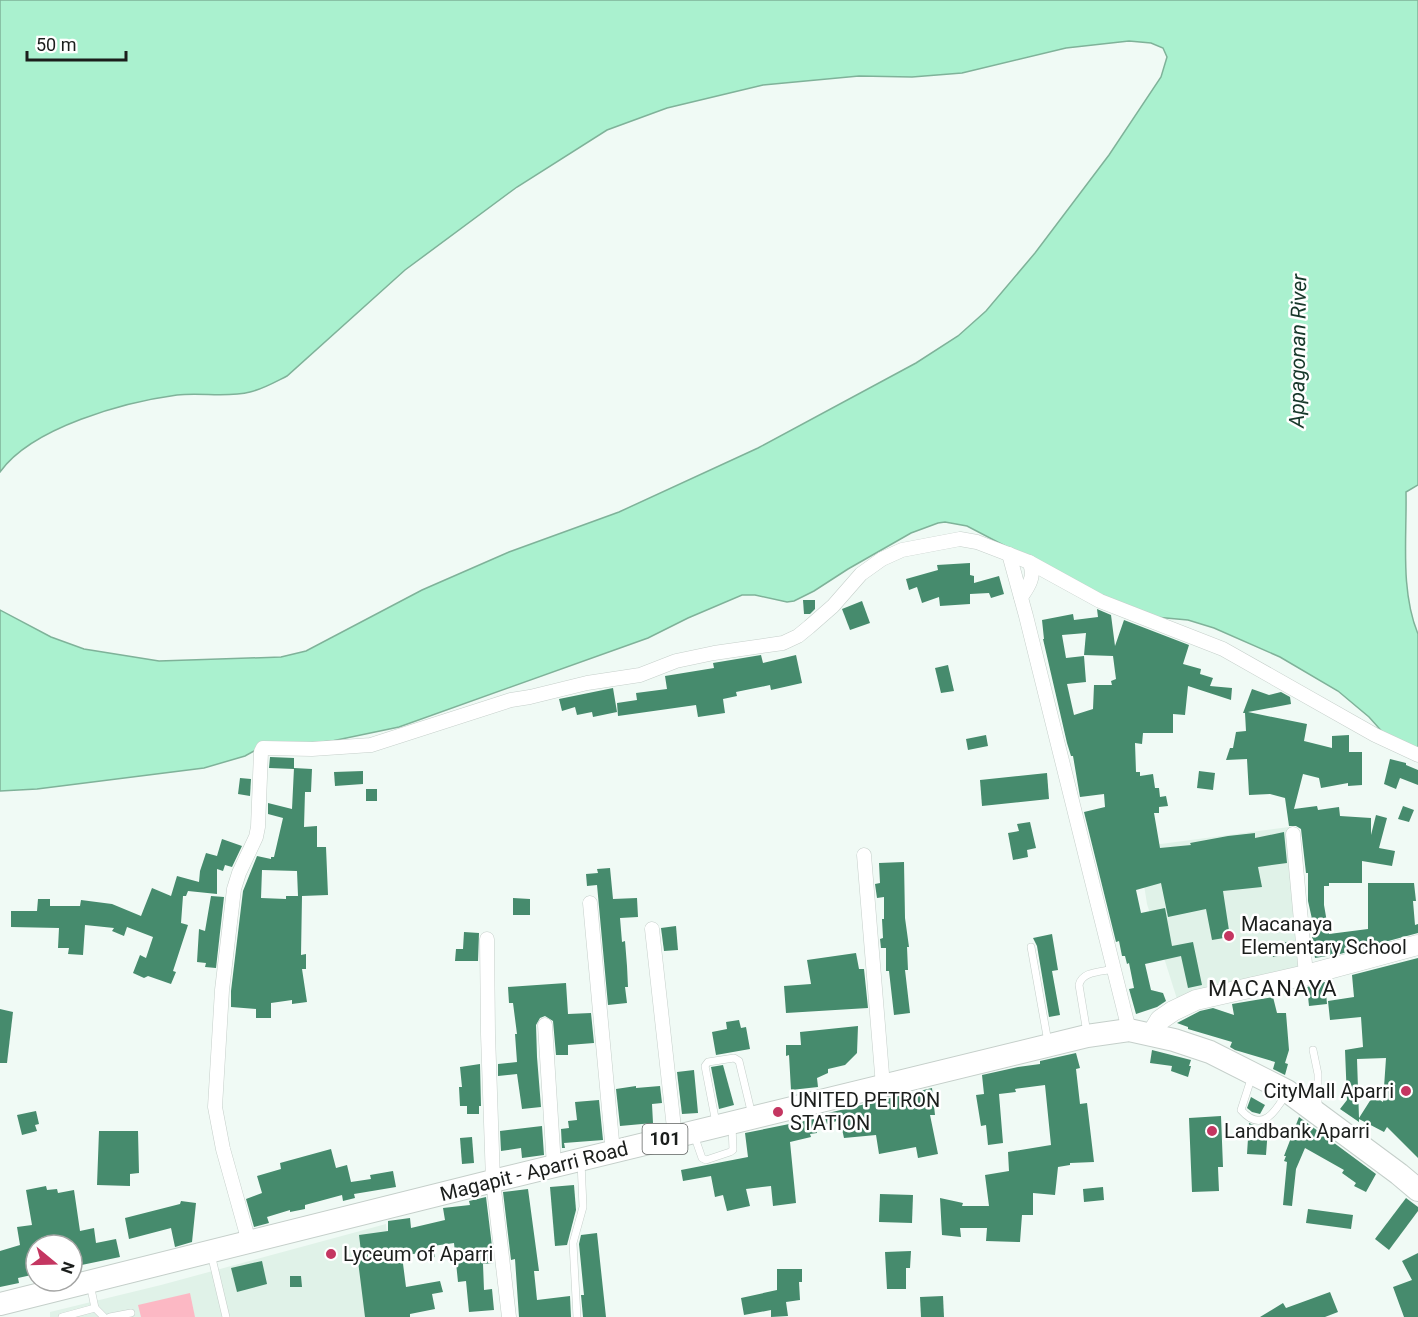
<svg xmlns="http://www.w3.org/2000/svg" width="1418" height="1317" viewBox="0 0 1418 1317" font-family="Roboto,sans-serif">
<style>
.built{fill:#e0f2e8}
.green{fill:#fcb8c4}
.water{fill:#aaf1cf;stroke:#7fb299;stroke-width:1.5}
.building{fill:#468b6d;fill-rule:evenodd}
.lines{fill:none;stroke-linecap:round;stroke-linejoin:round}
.lane-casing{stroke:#c5cfca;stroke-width:8}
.street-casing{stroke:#c5cfca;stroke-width:15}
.secondary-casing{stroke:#c5cfca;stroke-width:21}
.primary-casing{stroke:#c5cfca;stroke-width:24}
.lane{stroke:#fff;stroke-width:7}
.street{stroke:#fff;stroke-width:14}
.secondary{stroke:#fff;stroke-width:20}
.primary{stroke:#fff;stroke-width:22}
.poi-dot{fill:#c43661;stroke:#fff;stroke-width:2}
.labels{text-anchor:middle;stroke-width:5;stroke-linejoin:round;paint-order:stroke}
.shield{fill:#fff;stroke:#5f6260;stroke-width:1.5}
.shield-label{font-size:18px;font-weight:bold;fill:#1b1e1c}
.poi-label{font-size:20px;fill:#1b1e1c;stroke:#fff;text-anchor:start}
.street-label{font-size:20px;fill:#1b1e1c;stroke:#fff}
.water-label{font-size:21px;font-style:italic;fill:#17382a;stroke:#fff}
.quarter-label{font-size:22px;letter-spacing:1.5px;fill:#1b1e1c;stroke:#fff}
</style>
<rect width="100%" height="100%" fill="#f0faf5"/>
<g class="built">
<path d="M1289,827L1303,969L1177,999L1147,904L1138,847Z"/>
<path d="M386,1224L397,1317H50V1312L161,1285Z"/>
</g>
<path class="green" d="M190,1293L195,1317H141L138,1305Z"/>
<path class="water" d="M0,0H1418V485L1406,492C1407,538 1400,590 1418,634V750L1386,736L1369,717L1338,691L1280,657L1214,628L1188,620L1155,617L1103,597L967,526L945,522L938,523L911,533L848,569L814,591L794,601L787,602L755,595H742L688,618L648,638L399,727L332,741L261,747L245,756L204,768L37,789L0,791V610L51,637L84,649L159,661L281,657L306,651L422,590L509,552L619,512L758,448L916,363L958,336L986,311L1035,253L1109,155L1161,77L1167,57L1163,48L1151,43L1129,41L1066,48L962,73L912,77L859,76L763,85L667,108L607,130L517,187L405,270L287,376C275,382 263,389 250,392C227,398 200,392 177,395C125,402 32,427 0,472Z"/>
<g class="building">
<path d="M970,563V575L974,576V583L999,576L1004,594L991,598L989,593L970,594V604L940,606L939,597L922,603L917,587L909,590L906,579L938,570L937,565Z"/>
<path d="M803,600H815V609L810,614H804Z"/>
<path d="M862,601L870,623L850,630L842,609Z"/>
<path d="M1097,609L1111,615L1115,646L1124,620L1189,645L1183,664L1201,669L1200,674L1213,678L1210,686L1232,688L1231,700L1188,686L1185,715L1173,714V733H1143L1142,744L1135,743L1136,772H1140V776L1153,774L1155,788H1159L1160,797L1166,796L1168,806L1159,807V813H1154L1160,848L1191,845L1190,843L1228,836L1255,833V838L1284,832L1287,863L1258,867L1262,887L1223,891L1230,937L1212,940L1206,909L1168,917L1161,883L1136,890L1141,913L1165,908L1172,946L1193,942L1202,985L1188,988L1181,956L1145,964L1151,990L1163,993L1166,1001L1157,1007L1136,1014L1129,989L1134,988L1129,963L1127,964L1125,956H1122L1119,941L1116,942L1084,812L1105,807L1104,794L1080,797L1073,756H1071L1067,743L1043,639H1044L1042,620L1073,614L1074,620L1098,617ZM1086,633L1084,655L1113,656L1116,679L1111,681L1112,685H1094L1093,709L1074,715L1067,684L1086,682L1084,656L1066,658L1062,635Z"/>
<path d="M761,655L763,663L796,655L802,683L771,690L770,685L736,692L737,696L723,699L725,713L698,717L696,705L618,716L617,703L637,700L636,693L667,689L665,676L714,668L713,663Z"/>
<path d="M948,665L954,691L941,693L935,668Z"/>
<path d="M613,688L617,712L593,717L592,712L577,715L575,707L562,711L559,699Z"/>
<path d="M1252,689L1269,695L1281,692L1290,697L1291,704L1248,712L1307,724L1304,741L1332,748V736L1349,735V752H1362V785L1348,786V783L1321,788L1319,778L1303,774L1294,809L1317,806L1318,810L1339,807L1340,816L1371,818V835L1376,815L1387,818L1379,848L1395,851L1392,866L1362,861V883H1329V886H1324V905L1329,934L1368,929V883H1414L1416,901H1413L1415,925L1418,924V933L1340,954L1315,958L1311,929L1314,928L1308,901V873H1306L1301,829L1296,826H1289L1285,798L1270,794L1249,795L1247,759L1226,760L1230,748H1233L1236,732L1246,731L1245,713H1243Z"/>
<path d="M986,735L988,746L968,750L966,739Z"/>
<path d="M270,757L294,758V769L269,768Z"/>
<path d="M1390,759L1406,763V765L1418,770V785L1400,778L1396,789L1384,784Z"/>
<path d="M294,768L312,769L311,792H305L304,827L317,826V847H326L328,895L302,896L301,955L306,954V969H302L307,1002L292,1004V1000L271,1003V1018H256V1009L231,1007V991L243,891L257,856L271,859V857H274L283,818L268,814V803L292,809ZM262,870L297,871L298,896H286V899L261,898Z"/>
<path d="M363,771V784L335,786L334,772Z"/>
<path d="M1199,771L1215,773L1213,790L1197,788Z"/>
<path d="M1047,773L1049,799L982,806L980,780Z"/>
<path d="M240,778L251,779L250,796L238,794Z"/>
<rect x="366" y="789" width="11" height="12"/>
<path d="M1403,806L1414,810L1409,822L1398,819Z"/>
<path d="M1030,822L1036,848L1027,850L1028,857L1013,860L1008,833L1019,831L1017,824Z"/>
<path d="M222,839L242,846L232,867L225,865L223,871L217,869V894L188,891L186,896H183L181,923L188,925L173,971L176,972L171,984L148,976L144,978L133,973L140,955L146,958L153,937L127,927L124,936L112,931L114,928L85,925L83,955L68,954L69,948H58L59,928L11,927V911H37L38,899H50V906H80L81,900L112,904L141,916L152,888L171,896L177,876L199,882L200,871L206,853L217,856Z"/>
<path d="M904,862L905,918L909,947H907L908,970H905L910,1013L894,1015L889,971H886V948H881L880,939L883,938L882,919H884V897L877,898L875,884L880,883L879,863Z"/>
<path d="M610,868L613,899L637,898L638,917L620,918L622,942L625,941L627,966L628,987H625L627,1003L608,1005L597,885L587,886L586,874L598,873L597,869Z"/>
<path d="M211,896L224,897L216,968L205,967L206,963L197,962L199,929L205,931Z"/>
<path d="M513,898L530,899V915H513Z"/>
<path d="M676,926L678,950L664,951L661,928Z"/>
<path d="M464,932L479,933L478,961H455L456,949H463Z"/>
<path d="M1052,934L1058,970L1052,971L1060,1015L1049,1017L1037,946L1033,938Z"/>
<path d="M1294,941L1295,953L1273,957L1271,944Z"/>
<path d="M856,953L859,969H864L868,1008L786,1013L784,986L811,984L807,960Z"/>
<path d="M1418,958V1158L1387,1127L1384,1132L1359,1119V1122L1340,1109L1347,1100L1345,1050L1363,1047L1361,1017L1330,1020L1328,1001L1354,997L1352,975ZM1386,1058L1383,1102L1373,1096L1359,1118L1357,1059Z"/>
<path d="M1325,982L1327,1004L1309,1006L1307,987Z"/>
<path d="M566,983L568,1014L591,1013L594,1043L568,1045V1055H556L553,1021L545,1016L540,1018L536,1025L537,1057L541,1107L522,1109L517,1074L498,1076V1064L517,1062L515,1034H517L513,1003H509L508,987Z"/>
<path d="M1273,997L1277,1013H1286L1289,1050L1285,1063L1288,1064L1285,1075L1273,1069L1275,1062L1235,1050L1230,1047L1232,1042L1188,1029V1027L1177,1023L1200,1011L1213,1008L1234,1015L1232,1004Z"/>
<path d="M0,1009L13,1012L7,1063H0Z"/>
<path d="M739,1020L741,1028L746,1027L750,1049L716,1055L712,1032L727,1029L726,1022Z"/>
<path d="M858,1026L857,1053L845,1065L828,1069V1073L817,1078L818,1087L791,1090L789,1055L786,1056V1045H801L800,1032Z"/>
<path d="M1152,1050L1191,1060L1189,1066H1191L1188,1077L1171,1071L1172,1066L1150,1063Z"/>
<path d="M1076,1053L1080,1068L1076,1069L1080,1104L1087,1103L1094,1162L1070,1163V1165L1058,1167L1055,1195L1033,1193V1215H1022L1020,1242L986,1241L987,1228H960L961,1237L942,1235L940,1198L963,1203L962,1206H989L985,1175L1009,1171L1008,1152L1051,1145L1045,1085L1015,1089L1016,1092L999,1094L1003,1143L988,1145L986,1125L981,1126L976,1095L984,1094L982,1075L1018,1067L1040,1064V1061Z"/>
<path d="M480,1064L481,1106H479V1114H467V1106H460L459,1087H462L460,1067Z"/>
<path d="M723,1065L734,1105L719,1109L711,1067Z"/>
<path d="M694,1070L698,1113L682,1114L677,1072Z"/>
<path d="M636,1086V1088L660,1086L662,1103L652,1104L653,1123L620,1126L616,1089Z"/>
<path d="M932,1088L935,1115H930L938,1154L918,1158L916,1147L879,1154L876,1135L844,1138L840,1120L827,1124L824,1114Z"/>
<path d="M1251,1097L1265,1105L1260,1114L1252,1112L1247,1108Z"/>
<path d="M599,1100L603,1140L564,1143L565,1148H562L561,1129L569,1128L568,1121L577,1120L575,1102Z"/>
<path d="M36,1111L39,1124L35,1125L37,1131L22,1135L17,1115Z"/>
<path d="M1221,1116L1223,1167H1218L1219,1191L1192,1192L1189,1118Z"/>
<path d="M1299,1117L1376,1174L1366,1192L1354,1186L1356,1183L1342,1173L1344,1170L1305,1148L1296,1169L1292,1206L1283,1205L1287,1162L1284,1161L1286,1156H1284Z"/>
<path d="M814,1119L817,1133L810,1134L811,1137L790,1142L796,1203L773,1206L771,1186L746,1189L750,1206L727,1211L723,1195L715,1197L711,1176L683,1181L681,1170L748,1157L745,1133Z"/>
<path d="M1249,1123L1254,1125L1253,1127L1268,1128L1266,1155L1247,1154Z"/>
<path d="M542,1126L544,1155L522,1158L521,1148L501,1151L500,1131Z"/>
<path d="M99,1131H138L139,1173L130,1174V1186L97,1185Z"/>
<path d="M472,1137L474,1163L462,1164L460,1138Z"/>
<path d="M331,1149L336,1168L347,1165L351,1182L371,1179L370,1175L393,1171L396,1187L354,1194L355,1198L343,1201L342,1195L305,1205V1209L290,1212V1210L267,1217L269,1223L254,1227L246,1199L262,1193L257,1176L281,1169L280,1163Z"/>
<path d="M574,1185L576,1210L567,1245L555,1246L550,1187Z"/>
<path d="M46,1186L47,1190L57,1189L58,1193L74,1190L80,1231L94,1228L96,1243L116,1239L120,1257L72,1267V1245H36V1274L18,1278L19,1283L0,1287V1251L20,1245L17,1227L32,1225L26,1190Z"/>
<path d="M1103,1187L1104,1200L1084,1202L1083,1189Z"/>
<path d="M528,1189L539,1271H534L537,1300L570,1296L571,1317H519L515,1259L511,1260L503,1192Z"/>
<path d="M880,1194L913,1195L912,1223L879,1222Z"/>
<path d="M486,1197L494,1263L483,1264L484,1290L492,1289L494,1310L469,1312L466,1281L458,1282L454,1243L433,1246L435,1257L426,1259L424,1252L402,1256L406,1287L440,1281L443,1292L432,1294L435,1309L410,1314V1317H365L358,1261L362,1260L359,1235L388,1231V1221L410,1218L411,1228L445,1220L443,1208L470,1205L469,1201Z"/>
<path d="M1406,1198L1418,1207V1211L1389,1250L1375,1239Z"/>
<path d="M181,1201L196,1203L192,1242L175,1247L171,1228L129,1239L125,1218L180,1204Z"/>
<path d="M1308,1209L1353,1215L1351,1229L1306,1223Z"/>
<path d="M597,1233L606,1317H583L581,1295H584L579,1244L581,1235Z"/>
<path d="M911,1251L910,1268H906V1289H887L885,1252Z"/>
<path d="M1418,1253V1317H1404L1393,1287L1412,1280L1402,1261Z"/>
<path d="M262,1261L267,1284L237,1292L231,1268Z"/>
<path d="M777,1269H802V1282H799L800,1300L786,1302L788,1316L771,1317V1310L744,1315L741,1298L777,1290Z"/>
<path d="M290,1276H301L302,1287H290Z"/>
<path d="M1330,1292L1338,1312L1325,1317H1260L1283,1303L1286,1308Z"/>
<path d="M943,1296L944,1317H921L920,1297Z"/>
</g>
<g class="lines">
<g class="lane-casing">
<g id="lane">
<path d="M1031,947L1048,1042"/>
<path d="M1087,1033L1079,985C1082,971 1101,972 1114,969"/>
<path d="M1313,1050L1318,1074V1107"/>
<path d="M1252,1076L1241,1110C1262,1134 1276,1111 1286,1094"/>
<path d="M716,1123L705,1066L708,1062L734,1058L739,1061L752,1115"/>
<path d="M694,1135L702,1158L706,1160L730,1152L733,1150L732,1126"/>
<path d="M211,1254L226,1317"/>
<path d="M95,1308L104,1317"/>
<path d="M62,1317L95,1308L90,1284"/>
<path d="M110,1317L131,1313"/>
<path d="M577,1317L573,1243L583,1207L581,1162"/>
</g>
</g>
<g class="street-casing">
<g id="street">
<path d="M1009,554L1026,616L1129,1030"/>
<path d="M1021,597C1029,586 1036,575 1029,562"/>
<path d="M1293,834L1306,975"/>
<path d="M864,855L883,1086"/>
<path d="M590,903L613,1152"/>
<path d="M652,929L675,1137"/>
<path d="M487,939L488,1034L493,1181L509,1317"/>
<path d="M545,1025L554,1166"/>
<path d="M249,1242L223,1149L215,1107L222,990L234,889L239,873L256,837L258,827L261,752L263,748L312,749L371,745L511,700L530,697L587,683L640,675L676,661L714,653L783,643L798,636L809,627L833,606L861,574L882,559L902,550L960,539L977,542L1029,562L1100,601L1223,649L1375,735L1418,755"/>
</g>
</g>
<g class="secondary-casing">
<path id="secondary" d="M1151,1035L1160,1020L1173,1011L1196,1000L1306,975L1418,945"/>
</g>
<g class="primary-casing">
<path id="primary" d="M0,1304L493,1181L1087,1036L1129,1030L1174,1040L1210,1052L1287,1091L1399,1174L1418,1190"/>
</g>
<use href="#lane" class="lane"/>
<use href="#street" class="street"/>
<use href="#secondary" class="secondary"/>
<use href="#primary" class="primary"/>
</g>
<g class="poi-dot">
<circle cx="1229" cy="936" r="6"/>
<circle cx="1406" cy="1091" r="6"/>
<circle cx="778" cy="1112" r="6"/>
<circle cx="1212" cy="1131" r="6"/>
<circle cx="331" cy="1254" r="6"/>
</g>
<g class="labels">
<rect class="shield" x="642.5" y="1124" width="45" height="30" rx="4.5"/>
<g class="shield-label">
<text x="665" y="1145">101</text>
</g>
<g class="poi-label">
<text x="1241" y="931">Macanaya<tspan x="1241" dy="23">Elementary School</tspan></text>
<text x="1394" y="1098" text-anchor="end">CityMall Aparri</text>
<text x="790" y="1107">UNITED PETRON<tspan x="790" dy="23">STATION</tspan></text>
<text x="1224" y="1138">Landbank Aparri</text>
<text x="343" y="1261">Lyceum of Aparri</text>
</g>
<g class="street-label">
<text transform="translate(534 1171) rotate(-14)" y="7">Magapit - Aparri Road</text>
</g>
<g class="water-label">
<text transform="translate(1298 351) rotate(-89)" y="7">Appagonan River</text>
</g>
<g class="quarter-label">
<text x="1273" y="996">MACANAYA</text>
</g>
</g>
<g transform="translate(54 1263) rotate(109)"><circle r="28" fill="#ffffff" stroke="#a4a5a4" stroke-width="1.5"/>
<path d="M0-4.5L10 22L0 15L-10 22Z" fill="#c43661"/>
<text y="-9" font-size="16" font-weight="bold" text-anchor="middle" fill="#1b1e1c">N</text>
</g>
<path d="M27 51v9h99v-9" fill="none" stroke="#1b1e1c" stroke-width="3"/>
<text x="36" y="51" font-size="18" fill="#1b1e1c" stroke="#ffffff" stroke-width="4.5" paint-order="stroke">50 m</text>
</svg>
